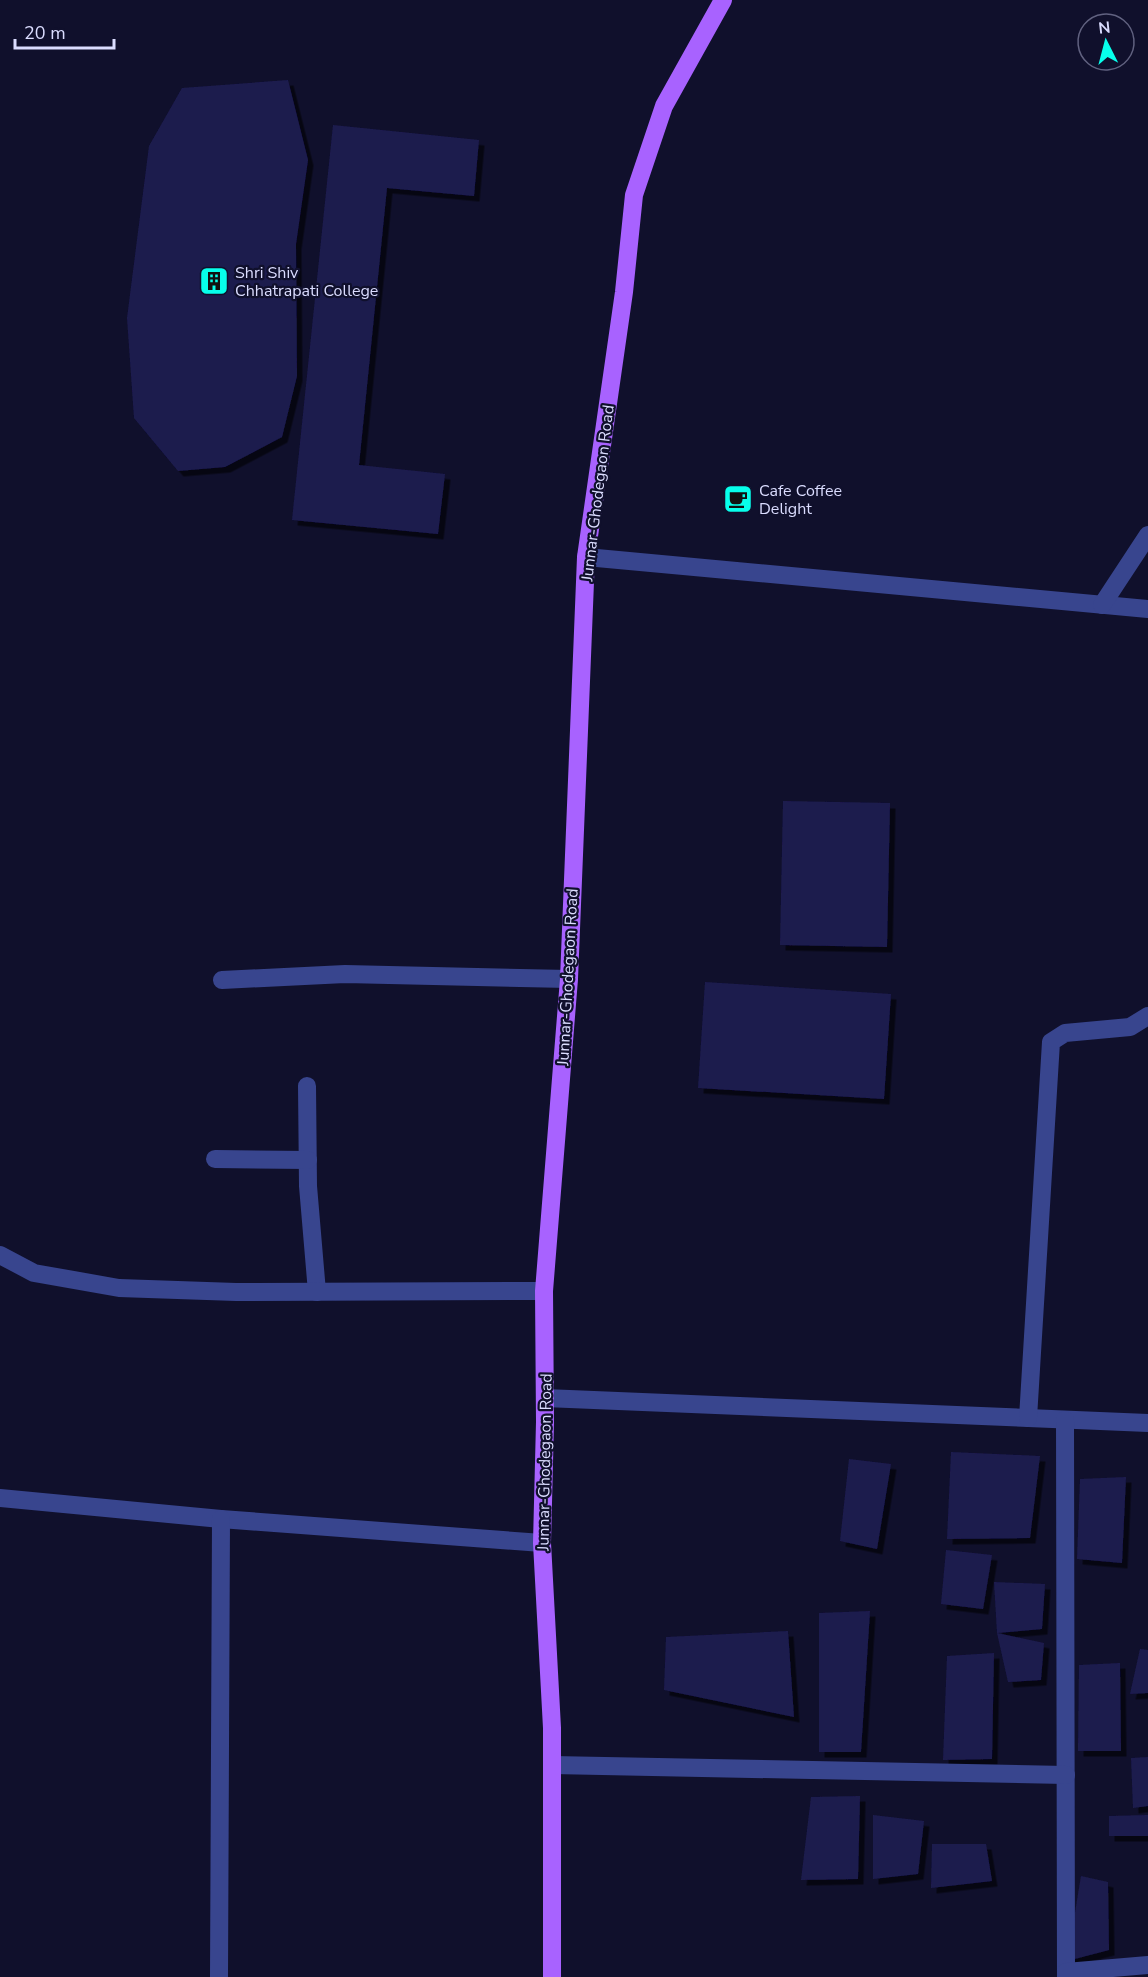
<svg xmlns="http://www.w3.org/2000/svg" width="1148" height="1977" viewBox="0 0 1148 1977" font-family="'Nunito Sans',sans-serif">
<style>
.building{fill:#1c1b4e;filter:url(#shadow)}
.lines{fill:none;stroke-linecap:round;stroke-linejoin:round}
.minor{stroke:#38458e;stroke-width:18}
.major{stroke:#a862ff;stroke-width:18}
.labels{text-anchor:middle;stroke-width:4.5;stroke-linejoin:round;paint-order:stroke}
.poi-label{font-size:16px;fill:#dbddff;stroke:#10102c;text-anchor:start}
.street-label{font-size:16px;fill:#dbddff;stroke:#10102c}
</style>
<defs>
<filter id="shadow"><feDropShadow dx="5.5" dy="5.5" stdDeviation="0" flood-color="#0009"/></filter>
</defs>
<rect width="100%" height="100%" fill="#10102c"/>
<g class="building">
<path d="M288,80L308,160L296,244L297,376L282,437L225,467L178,471L134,418L127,318L149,146L182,88Z"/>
<path d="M333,125L479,140L474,196L387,188L359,465L445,474L438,534L292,520Z"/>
<path d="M783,801L890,803L887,947L780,945Z"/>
<path d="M705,982L891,994L884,1099L698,1088Z"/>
<path d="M951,1452L1040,1456L1030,1538L947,1539Z"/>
<path d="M849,1459L891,1464L877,1549L840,1541Z"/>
<path d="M1126,1477L1122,1563L1077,1559L1080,1479Z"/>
<path d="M946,1550L992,1555L983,1609L941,1604Z"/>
<path d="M994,1582L1045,1584L1042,1629L997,1633L1044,1643L1041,1680L1008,1682L997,1633Z"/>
<path d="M870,1611L861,1752H819V1613Z"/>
<path d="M788,1631L794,1717L664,1690L666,1637Z"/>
<path d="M1140,1649L1148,1650V1693L1130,1694Z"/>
<path d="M994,1653L992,1759L943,1760L947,1656Z"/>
<path d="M1120,1663L1121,1751H1078L1079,1665Z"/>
<path d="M1148,1757V1806L1133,1808L1131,1758Z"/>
<path d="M860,1796L858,1879L801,1880L811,1797Z"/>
<path d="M873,1815L924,1821L918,1874L873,1879Z"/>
<path d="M1148,1815V1836H1109V1816Z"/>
<path d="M932,1844H986L992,1881L931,1888Z"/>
<path d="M1081,1876L1108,1882L1109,1950L1067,1961Z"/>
</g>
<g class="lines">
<g class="minor">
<path d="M586,557L1148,609"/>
<path d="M1102,605L1148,535"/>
<path d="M222,980L345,974L569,979"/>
<path d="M307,1086L308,1186L317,1292"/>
<path d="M215,1159L308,1160"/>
<path d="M0,1255L34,1273L119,1288L236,1292L544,1291"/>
<path d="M545,1398L1148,1423"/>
<path d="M1028,1418L1051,1042L1065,1033L1130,1027L1148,1016"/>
<path d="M1065,1420L1066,1977"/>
<path d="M0,1498L221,1519L542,1543"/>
<path d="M552,1765L1066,1775"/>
<path d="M1066,1972L1148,1965"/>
<path d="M219,1977L221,1519"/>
</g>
<path class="major" d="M552,1977V1728L542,1543L545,1422L544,1291L569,979L586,557L624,292L634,195L664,106L723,0"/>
</g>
<defs>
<g id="building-square" transform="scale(1.5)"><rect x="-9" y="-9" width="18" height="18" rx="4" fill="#07ffeb" stroke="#10102c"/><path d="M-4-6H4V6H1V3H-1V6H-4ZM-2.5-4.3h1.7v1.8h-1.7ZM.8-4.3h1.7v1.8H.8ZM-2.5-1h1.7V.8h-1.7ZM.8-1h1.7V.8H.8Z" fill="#111"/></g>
<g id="cafe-square" transform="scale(1.5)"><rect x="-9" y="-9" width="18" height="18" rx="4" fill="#07ffeb" stroke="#10102c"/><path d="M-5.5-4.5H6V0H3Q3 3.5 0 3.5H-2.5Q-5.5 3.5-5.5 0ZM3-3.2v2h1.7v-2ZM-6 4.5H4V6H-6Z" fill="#111"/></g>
</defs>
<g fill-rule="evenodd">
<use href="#building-square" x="214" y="281"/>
<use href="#cafe-square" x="738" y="499"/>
</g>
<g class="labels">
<g class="poi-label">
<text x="235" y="278">Shri Shiv<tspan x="235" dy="18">Chhatrapati College</tspan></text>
<text x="759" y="496">Cafe Coffee<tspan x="759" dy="18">Delight</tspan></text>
</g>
<g class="street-label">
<text transform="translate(597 493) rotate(-83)" y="6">Junnar-Ghodegaon Road</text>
<text transform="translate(567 977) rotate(-87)" y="6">Junnar-Ghodegaon Road</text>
<text transform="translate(544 1462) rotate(-89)" y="6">Junnar-Ghodegaon Road</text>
</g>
</g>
<g transform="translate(1106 42) rotate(354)"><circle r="28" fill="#10102c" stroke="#616280" stroke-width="1.5"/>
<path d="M0-4.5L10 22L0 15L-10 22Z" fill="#07ffeb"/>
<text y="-9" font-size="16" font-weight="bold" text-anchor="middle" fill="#dbddff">N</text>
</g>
<path d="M15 39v9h99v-9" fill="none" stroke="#dbddff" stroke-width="3"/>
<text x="24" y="39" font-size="18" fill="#dbddff" stroke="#10102c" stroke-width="4.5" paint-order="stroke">20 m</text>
</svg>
